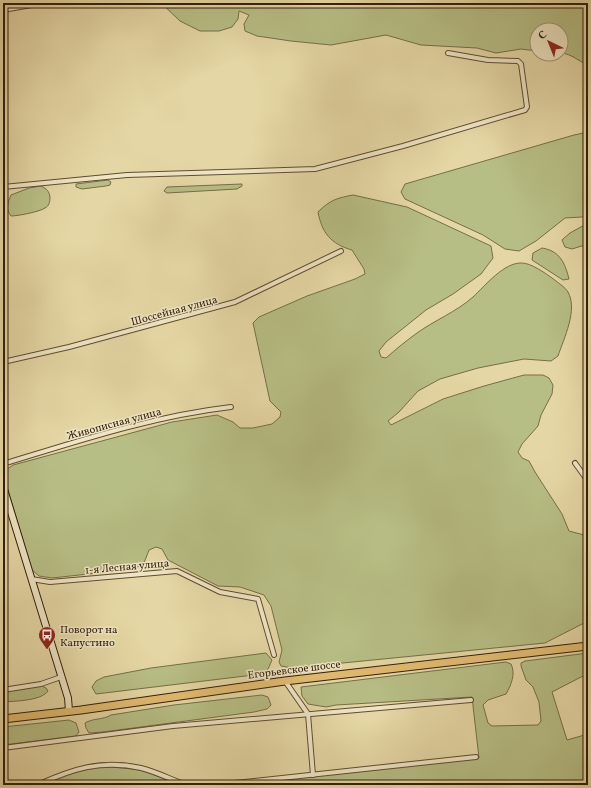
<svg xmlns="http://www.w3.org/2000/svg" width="591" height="788" viewBox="0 0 591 788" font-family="Vollkorn,serif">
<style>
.green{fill:#b7be85;stroke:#766e48}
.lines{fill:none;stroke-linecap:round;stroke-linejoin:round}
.street-casing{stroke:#604c31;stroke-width:6}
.secondary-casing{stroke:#341e0a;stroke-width:8}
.primary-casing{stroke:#341e0a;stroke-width:9}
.street{stroke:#eee5c4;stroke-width:4}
.secondary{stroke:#eee5c4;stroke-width:6}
.primary{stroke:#e2bc72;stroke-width:7}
.labels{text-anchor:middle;stroke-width:3;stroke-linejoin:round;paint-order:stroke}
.street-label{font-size:11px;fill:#341e0a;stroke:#eee5c4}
.poi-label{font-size:11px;fill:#341e0a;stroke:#eee5c4;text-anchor:start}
</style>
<rect width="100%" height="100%" fill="#e5d7a5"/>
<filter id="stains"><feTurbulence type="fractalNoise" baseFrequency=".005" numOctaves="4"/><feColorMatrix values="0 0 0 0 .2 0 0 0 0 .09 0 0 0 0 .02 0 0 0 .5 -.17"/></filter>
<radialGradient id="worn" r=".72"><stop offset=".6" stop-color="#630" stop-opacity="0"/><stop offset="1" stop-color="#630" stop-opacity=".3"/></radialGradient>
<g class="green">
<path d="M161,3H588V65C578,61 572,54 561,53V30H537V51L521,49L496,53L477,48L421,45L386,35L331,45L291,41L257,36L245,31L244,24L249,15L239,11L238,19L232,27L219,31H200L180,21Z"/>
<path d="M588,132V214L582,217L565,218L536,241L519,251L505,249L483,235L405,199L401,192L405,184L574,135Z"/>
<path d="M108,180L111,182L110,185L106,186L82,189L76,187V184Z"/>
<path d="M242,184V186L237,189L167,193L164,191L167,187Z"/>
<path d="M41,186C47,189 49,191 50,197C50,202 49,206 45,208C39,212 17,216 11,216C5,209 8,202 11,195L29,188Z"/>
<path d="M353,195L407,207L491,246L493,258L481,274L453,294L426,310L386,342L379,351L381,357L386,358C396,349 406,341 417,333C435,320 456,312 473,297C485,286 504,262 522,263C531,263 545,273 552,278C557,282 565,287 568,292C578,310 564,338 558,356L551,361L524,359L478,368L440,379L418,391L399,412L388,421L391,425L443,399L484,386L524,375H543L549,378L553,385L552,394L541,415L538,426L522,444L518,452L522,458L529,461L535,472L562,514L569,531L588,536V621L545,643L292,668L281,666L279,662L282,650L271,606L264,595L240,587L218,586L168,560L162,549L156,547L149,550L144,563L134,569L52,578L39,576L32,570L4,477L6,470L13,465L172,422L217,415L233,422L240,428H253L272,424L280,417L281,412L270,401L253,323L259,317L307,296L355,279L365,274L364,269L352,250C331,244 322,233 318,212C330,200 337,198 353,195Z"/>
<path d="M588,223V244L572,249L565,247L562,240L570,233Z"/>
<path d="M542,248C560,251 565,263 569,279L563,280L532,260L533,253Z"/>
<path d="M266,653L272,660L268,669L262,674L96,694L92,687L96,681L104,677L151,668Z"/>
<path d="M588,653V675L581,677L552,692L567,740L588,734V785H233L479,758L472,697L336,705L326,707L308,704L302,696L301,687L506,662L511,664C516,674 511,685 506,694L488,700L483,705L488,723L492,726L538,725L541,721L539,702L533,687L526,680L521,666V663L525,661Z"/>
<path d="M42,686L46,688L48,691C41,701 15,701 3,702V692Z"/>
<path d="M262,695L268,697L271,705L267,709L254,712L103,732L89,733L86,728L85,723C93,718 103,720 111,715L174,705Z"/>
<path d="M69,720L76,723L79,732L76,736L3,745V727Z"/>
<path d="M104,766L141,770L181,785H42C62,775 81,769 104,766Z"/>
</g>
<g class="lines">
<g class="street-casing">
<g id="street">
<path d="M3,10L43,3"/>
<path d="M3,187L127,175L315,169L403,146L525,110L527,107L521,64L518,61L488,60L448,53"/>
<path d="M3,362L69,347L235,302L341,251"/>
<path d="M575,463L588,481"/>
<path d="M3,464C78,441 153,416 231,407"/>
<path d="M31,579L50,582L177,571L220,592L258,599L274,655"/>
<path d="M285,681L308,714L313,775"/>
<path d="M3,690L41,684L61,677"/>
<path d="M3,748L173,726L471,700"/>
<path d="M37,785C72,769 102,759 141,768C157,772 172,780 187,785"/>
<path d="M216,785L476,757"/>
</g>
</g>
<g class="secondary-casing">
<path id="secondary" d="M3,486L68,698L69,711"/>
</g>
<g class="primary-casing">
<path id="primary" d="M3,719L81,710L285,681L588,646"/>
</g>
<use href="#street" class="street"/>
<use href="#secondary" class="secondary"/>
<use href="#primary" class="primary"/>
</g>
<defs>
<g id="bus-pin" transform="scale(0.9)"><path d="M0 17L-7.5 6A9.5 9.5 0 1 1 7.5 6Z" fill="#8f2418" stroke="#eee5c4"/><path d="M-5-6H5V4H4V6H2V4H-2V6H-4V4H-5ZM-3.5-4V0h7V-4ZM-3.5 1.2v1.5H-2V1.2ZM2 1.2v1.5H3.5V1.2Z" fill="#fff"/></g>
</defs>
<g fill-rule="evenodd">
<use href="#bus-pin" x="47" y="635"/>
</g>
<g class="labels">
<g class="street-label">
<text transform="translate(174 310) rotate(-15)" y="4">Шоссейная улица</text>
<text transform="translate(114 423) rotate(-15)" y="4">Живописная улица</text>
<text transform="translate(127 566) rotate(-5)" y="4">1-я Лесная улица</text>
<text transform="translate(294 669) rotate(-7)" y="4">Егорьевское шоссе</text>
</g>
<g class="poi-label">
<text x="60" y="633">Поворот на<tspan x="60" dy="13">Капустино</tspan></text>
</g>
</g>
<rect width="591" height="788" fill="none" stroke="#e5d7a5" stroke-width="16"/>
<rect x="4" y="4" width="583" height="780" fill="none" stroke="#341e0a" stroke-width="2"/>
<rect x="8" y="8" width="575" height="772" fill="none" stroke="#341e0a"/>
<g transform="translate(549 42) rotate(317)"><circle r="19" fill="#eee5c4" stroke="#a4957a"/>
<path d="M0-3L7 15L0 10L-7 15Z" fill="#8f2418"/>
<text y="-6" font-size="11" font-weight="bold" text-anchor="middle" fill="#341e0a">С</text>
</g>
<rect width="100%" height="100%" filter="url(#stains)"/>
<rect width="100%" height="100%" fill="url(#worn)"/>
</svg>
